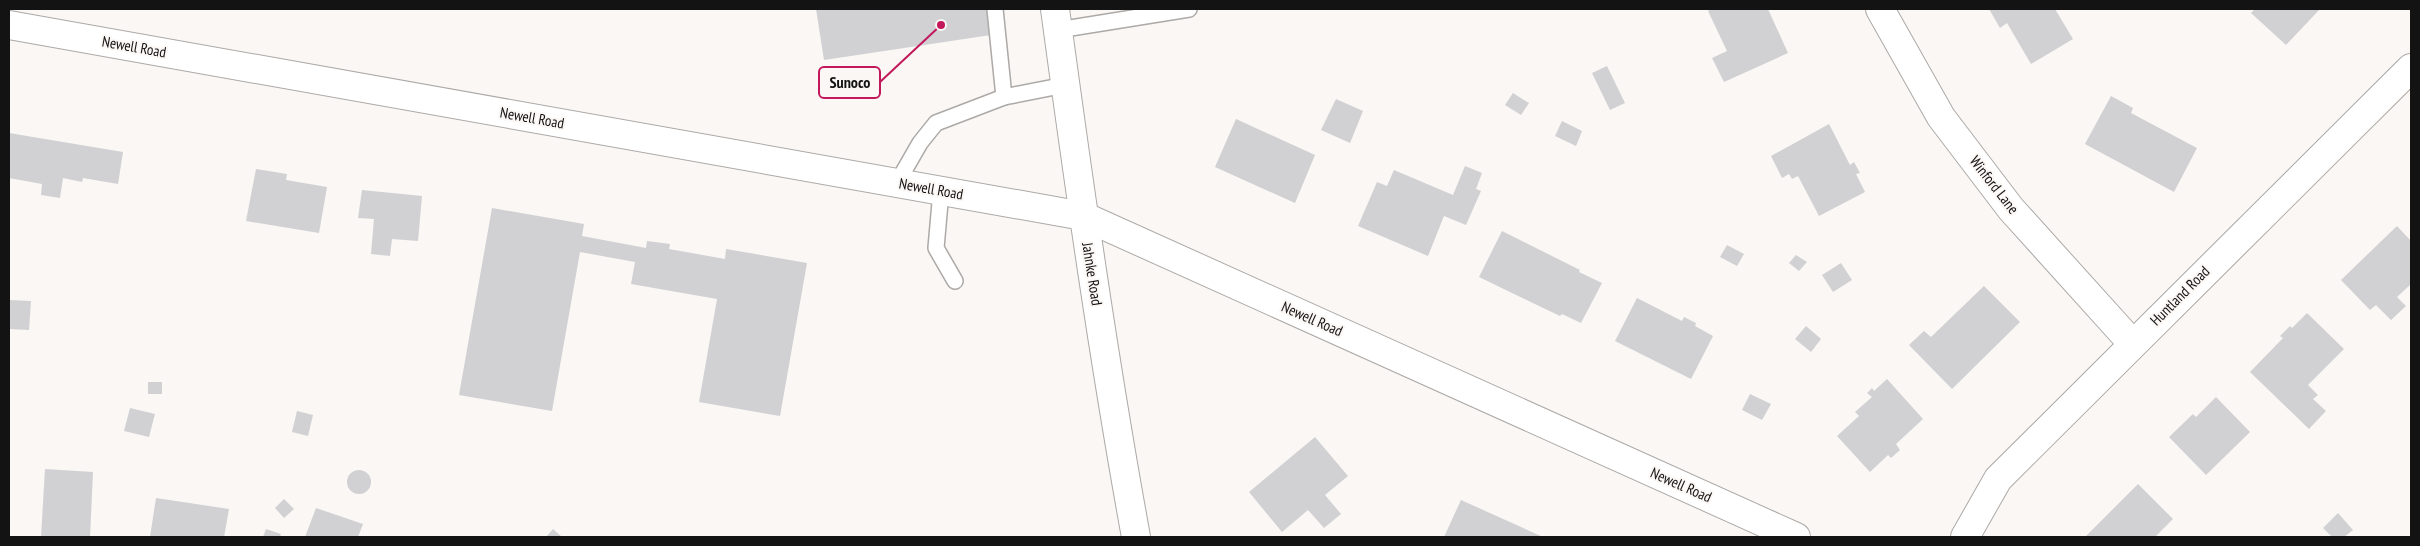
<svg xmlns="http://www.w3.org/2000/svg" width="2420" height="546" viewBox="0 0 2420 546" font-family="'PT Sans Narrow',sans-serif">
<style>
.building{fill:#d1d1d4}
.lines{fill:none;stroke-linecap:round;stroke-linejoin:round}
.lane-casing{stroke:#aca9a7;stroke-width:18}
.street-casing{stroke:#aca9a7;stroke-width:30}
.secondary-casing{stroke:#aca9a7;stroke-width:30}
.lane{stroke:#fff;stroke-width:15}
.street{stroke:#fff;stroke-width:28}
.secondary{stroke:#fff;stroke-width:28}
.labels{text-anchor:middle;stroke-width:4;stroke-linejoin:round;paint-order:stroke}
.street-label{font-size:15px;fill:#141313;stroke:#faf7f4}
.leader{fill:none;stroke:#c2185b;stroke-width:2}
.callout-dot{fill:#c2185b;stroke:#faf7f4;stroke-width:2}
.callout{fill:#faf7f4;stroke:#c2185b;stroke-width:2}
.callout-label{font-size:16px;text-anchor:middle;font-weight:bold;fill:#141313}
</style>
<rect width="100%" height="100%" fill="#faf7f4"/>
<g class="building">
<path d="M816,9H987L991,35L824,60Z"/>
<path d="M1712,9H1768L1788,53L1724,82L1712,58L1727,51L1708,11Z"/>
<path d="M1989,9H2055L2073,39L2031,64L2007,23L2000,28Z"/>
<path d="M2255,9H2320L2286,45L2251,13Z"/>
<path d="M1607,66L1625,103L1610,110L1592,73Z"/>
<path d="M1513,93L1529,103L1521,115L1505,105Z"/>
<path d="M2111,96L2133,108L2131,113L2197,148L2174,192L2085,144Z"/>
<path d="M1336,99L1363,111L1350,143L1321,130Z"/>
<path d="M1236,119L1315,155L1295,203L1215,167Z"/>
<path d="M1562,121L1582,131L1576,146L1555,136Z"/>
<path d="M1829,124L1850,165L1854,162L1860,173L1856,174L1865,192L1819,216L1798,176L1792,179L1789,174L1782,178L1771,156Z"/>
<path d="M9,133L123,152L118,184L83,178L82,182L63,178L60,198L41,195L42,184L9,178Z"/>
<path d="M1465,166L1482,173L1476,189L1481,191L1466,225L1444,216L1428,256L1358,226L1377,182L1387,186L1394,170L1453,195Z"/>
<path d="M256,169L287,174L286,180L327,187L319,233L246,221Z"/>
<path d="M362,190L422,196L418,241L392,239L390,256L371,254L374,219L358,218Z"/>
<path d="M492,208L584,224L582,236L646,248L647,241L670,244L669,249L725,259L726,249L807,263L780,416L699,402L717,299L631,284L635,262L580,252L552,411L459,395Z"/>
<path d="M2397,226L2411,241V284L2397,297L2406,306L2391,320L2376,305L2370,310L2341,280Z"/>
<path d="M1502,231L1580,270L1579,272L1602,283L1581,323L1562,314L1560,316L1479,277Z"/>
<path d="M1727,245L1744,254L1737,266L1720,257Z"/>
<path d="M1796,255L1807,262L1799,271L1789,263Z"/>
<path d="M1841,263L1852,280L1833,292L1822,275Z"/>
<path d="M1984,286L2020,322L1952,389L1909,345L1924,331L1931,337Z"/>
<path d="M1637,298L1682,321L1684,317L1696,323L1695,326L1713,336L1691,379L1615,341Z"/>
<path d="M9,300L31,301L29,330L9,329Z"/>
<path d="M2307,313L2344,349L2308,385L2318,395L2313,399L2326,411L2309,429L2250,372L2283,338L2280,336L2290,326L2292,328Z"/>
<path d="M1806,326L1821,339L1811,352L1795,339Z"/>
<path d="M1887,379L1923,419L1896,444L1900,450L1891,458L1888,455L1870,472L1837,436L1859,416L1855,412L1872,397L1867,393L1872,388L1874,391Z"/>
<rect x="148" y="382" width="14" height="12"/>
<path d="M1750,394L1771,404L1762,420L1742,410Z"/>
<path d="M2216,397L2250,432L2206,475L2169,437L2193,414L2196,417Z"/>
<path d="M130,408L155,414L149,437L124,431Z"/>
<path d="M297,411L313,415L308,436L292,432Z"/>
<path d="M1315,437L1348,476L1325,495L1341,514L1324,528L1308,510L1282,532L1249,492Z"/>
<path d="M45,469L93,472L90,537H41Z"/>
<circle cx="359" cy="482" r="12"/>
<path d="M2138,484L2173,519L2155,537H2085Z"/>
<path d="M156,498L229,509L224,537H150Z"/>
<path d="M284,499L294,509L284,518L275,508Z"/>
<path d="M1461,500L1543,537H1444Z"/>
<path d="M316,508L363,524L358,537H305Z"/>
<path d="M2338,513L2353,530L2344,537H2332L2323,528Z"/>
<path d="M266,529L281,534L280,537H263Z"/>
<path d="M553,529L562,537H546Z"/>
</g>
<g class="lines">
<g class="lane-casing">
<g id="lane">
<path d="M995,9L1004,97L1065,85"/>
<path d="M1058,30L1189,9"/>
<path d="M897,183L920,143L936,123L1004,97"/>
<path d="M941,191L936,248L955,281"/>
</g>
</g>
<g class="street-casing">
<g id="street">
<path d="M1880,9L1941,117L2011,209L2132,343"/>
<path d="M9,25L1083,216L1796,537"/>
<path d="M1965,537L1998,479L2411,68"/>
</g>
</g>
<g class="secondary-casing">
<path id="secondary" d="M1055,9C1079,186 1104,362 1136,537"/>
</g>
<use href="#lane" class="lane"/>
<use href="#street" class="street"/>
<use href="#secondary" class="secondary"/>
</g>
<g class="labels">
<g class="street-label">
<text transform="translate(134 47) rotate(10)" y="5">Newell Road</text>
<text transform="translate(532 118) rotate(10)" y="5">Newell Road</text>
<text transform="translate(1994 185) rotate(52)" y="5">Winford Lane</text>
<text transform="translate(931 189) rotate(10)" y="5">Newell Road</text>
<text transform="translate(1092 274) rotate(81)" y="5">Jahnke Road</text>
<text transform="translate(2180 296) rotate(-45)" y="5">Huntland Road</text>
<text transform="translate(1312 319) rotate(24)" y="5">Newell Road</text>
<text transform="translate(1681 485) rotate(24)" y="5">Newell Road</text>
</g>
</g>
<path class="leader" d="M941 25L880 82"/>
<circle class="callout-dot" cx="941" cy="25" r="5"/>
<rect class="callout" x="819" y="67" width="61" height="31" rx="5"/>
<g class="callout-label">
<text x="850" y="88">Sunoco</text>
</g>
<rect width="2420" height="546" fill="none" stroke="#141313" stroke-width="20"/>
</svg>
